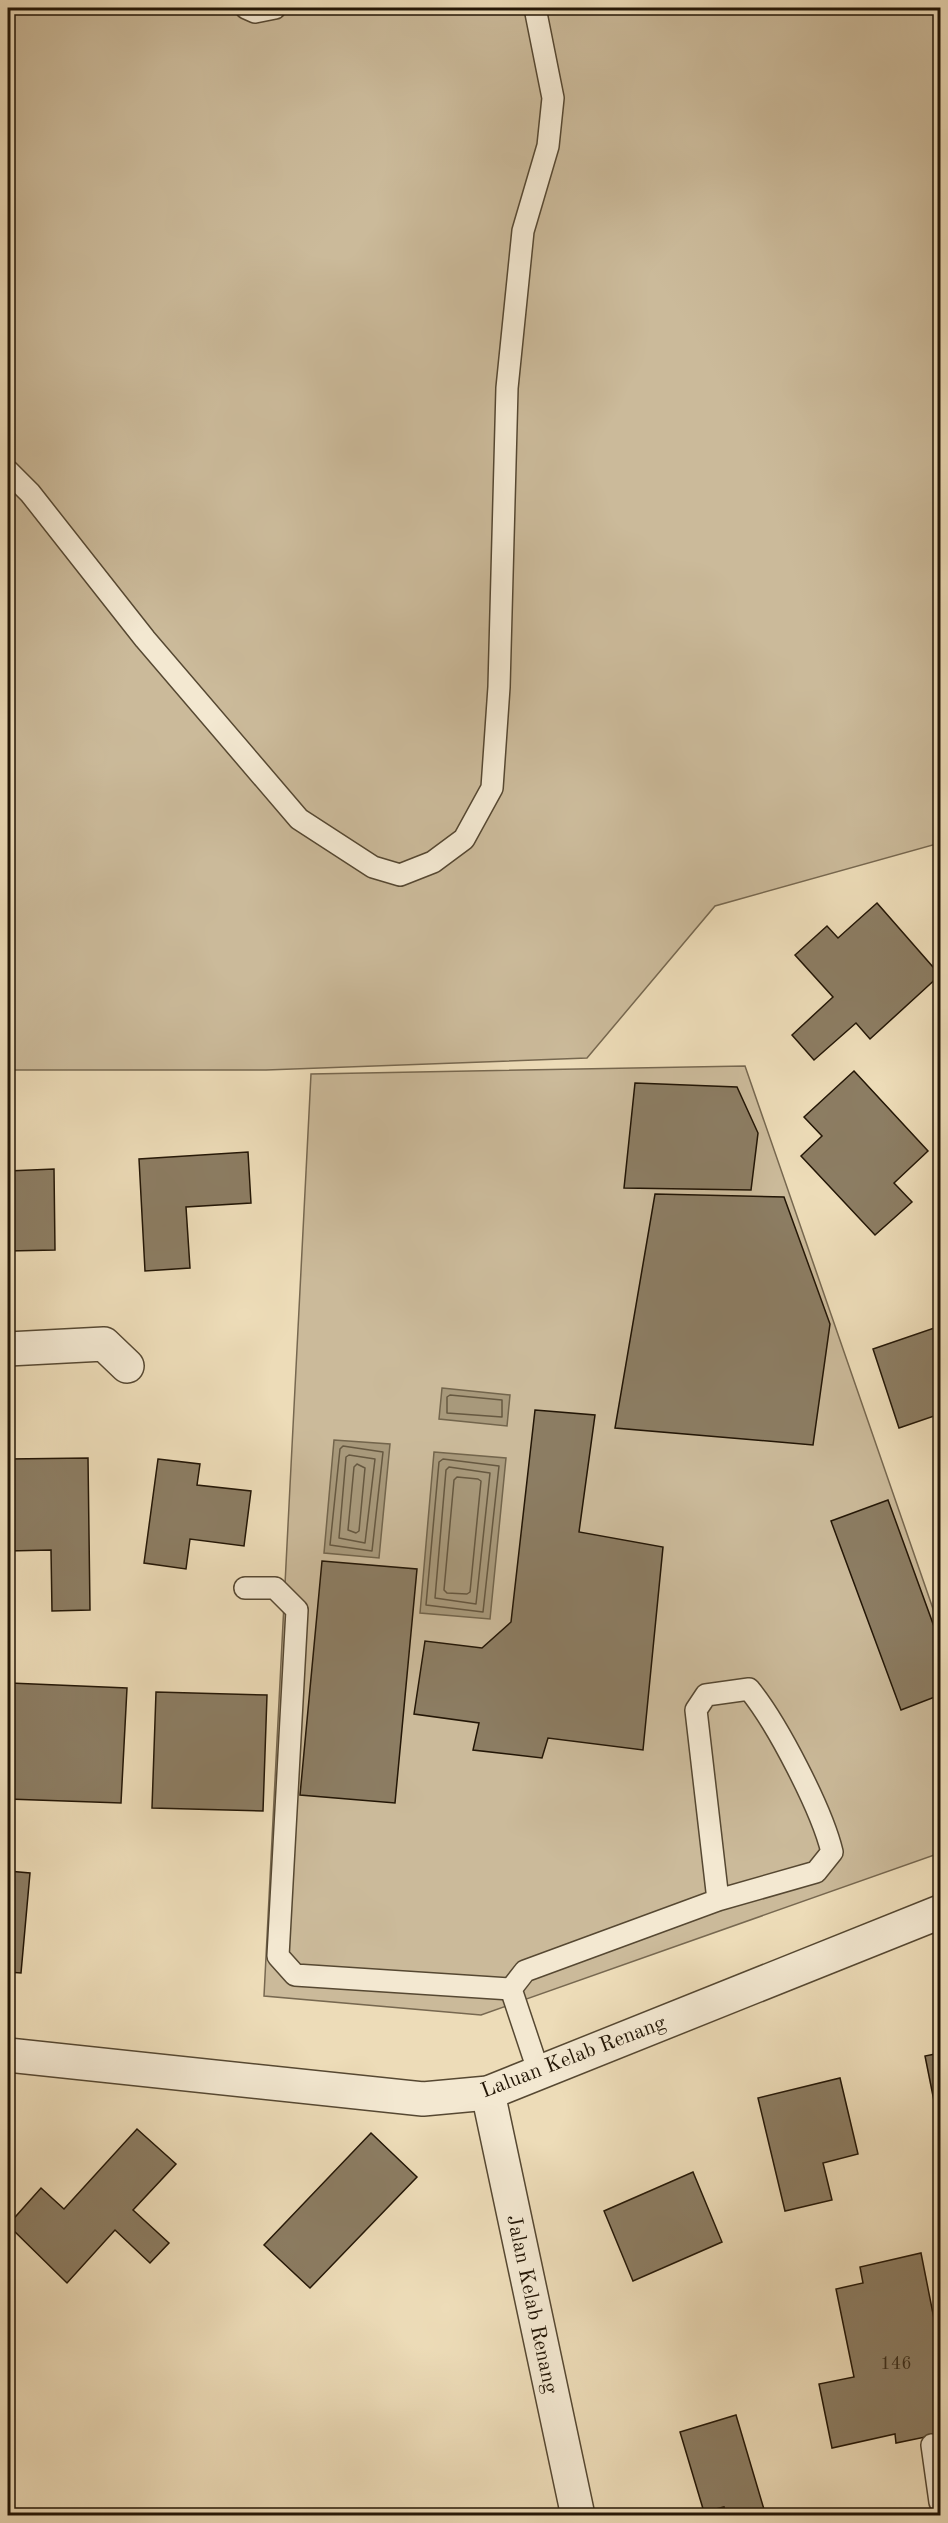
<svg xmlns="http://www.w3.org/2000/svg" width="948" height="2523" viewBox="0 0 948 2523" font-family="'Old Standard TT',serif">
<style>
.green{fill:#cbba9a;stroke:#776850;stroke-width:1.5}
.water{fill:#a8997b;stroke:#73654c;stroke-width:1.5}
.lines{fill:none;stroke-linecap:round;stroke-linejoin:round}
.shore{stroke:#665840;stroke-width:1.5}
.building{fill:#8c7d63;stroke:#231606;stroke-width:1.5}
.service-casing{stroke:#564832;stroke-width:24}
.minor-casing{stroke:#564832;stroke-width:36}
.service{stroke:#f3e8d1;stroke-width:21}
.minor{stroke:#f3e8d1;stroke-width:33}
.labels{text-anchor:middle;stroke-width:4.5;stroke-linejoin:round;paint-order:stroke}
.number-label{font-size:18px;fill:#3d301d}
.street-label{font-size:21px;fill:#231606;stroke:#f3e8d1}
</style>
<rect width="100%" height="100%" fill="#eddcb8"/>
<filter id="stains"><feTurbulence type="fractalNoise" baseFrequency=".00333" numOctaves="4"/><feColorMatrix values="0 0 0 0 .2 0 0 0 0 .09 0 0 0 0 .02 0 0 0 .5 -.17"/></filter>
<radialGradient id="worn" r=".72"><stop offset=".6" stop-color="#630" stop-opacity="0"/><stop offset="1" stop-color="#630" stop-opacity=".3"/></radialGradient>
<g class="green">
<path d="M8,8H940V843L715,906L587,1058L266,1070H8Z"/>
<path d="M745,1066L940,1629V1853L481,2015L264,1996L311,1074Z"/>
</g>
<g class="water">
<path d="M442,1388L510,1395L507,1426L439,1419Z"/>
<path d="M334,1440L390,1444L379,1558L324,1553Z"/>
<path d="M434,1452L506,1458L490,1619L420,1613Z"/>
</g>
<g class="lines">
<g class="shore">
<path d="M450,1395L502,1400V1417L447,1413V1397Z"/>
<path d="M343,1446L383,1452L372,1551L330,1545L340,1449Z"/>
<path d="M349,1455L375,1459L365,1543L339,1538L346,1457Z"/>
<path d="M443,1459L499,1466L483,1612L426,1605L439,1462Z"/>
<path d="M357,1464L365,1468L359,1531L356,1533L348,1530L354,1467Z"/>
<path d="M449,1467L490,1473L476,1604L435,1598L446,1470Z"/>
<path d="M457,1477L478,1479L481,1481L470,1592L467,1594L447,1593L444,1590L454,1480Z"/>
</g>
</g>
<g class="building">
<path d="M940,885V907L934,887Z"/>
<path d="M877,903L940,975L870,1039L856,1023L814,1060L792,1035L833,997L795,955L827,926L838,938Z"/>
<path d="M854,1071L928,1151L894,1183L912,1202L875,1235L801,1156L822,1136L804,1117Z"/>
<path d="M635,1083L737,1087L758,1133L751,1190L624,1188Z"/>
<path d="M248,1152L251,1203L186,1207L190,1268L145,1271L139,1159Z"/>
<path d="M54,1169L55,1250L8,1251V1171Z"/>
<path d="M655,1194L784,1197L830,1324L813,1445L615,1428Z"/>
<path d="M940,1326V1414L899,1428L873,1349Z"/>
<path d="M535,1410L595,1415L579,1532L663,1547L643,1750L548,1738L542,1758L473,1750L479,1723L414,1714L425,1641L482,1648L511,1622Z"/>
<path d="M88,1458L90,1610L52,1611L51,1550L8,1551V1459Z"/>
<path d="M158,1459L200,1464L197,1485L251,1491L244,1546L190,1539L186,1569L144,1563Z"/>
<path d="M888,1500L940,1643V1695L901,1710L831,1521Z"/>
<path d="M322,1561L417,1569L395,1803L300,1795Z"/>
<path d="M10,1683L127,1688L121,1803L8,1799Z"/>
<path d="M156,1692L267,1695L263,1811L152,1808Z"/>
<path d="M8,1871L30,1873L21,1973L8,1972Z"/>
<path d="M940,2053V2131L925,2056Z"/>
<path d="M840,2078L858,2154L823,2163L832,2200L785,2211L758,2098Z"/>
<path d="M137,2129L176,2164L133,2210L169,2243L150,2263L115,2230L67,2283L8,2225L41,2188L64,2209Z"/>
<path d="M371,2133L417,2177L310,2288L264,2245Z"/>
<path d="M693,2172L722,2242L633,2281L604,2211Z"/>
<path d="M921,2253L940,2349V2434L896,2443L895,2434L832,2448L819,2384L854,2377L836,2289L863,2283L860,2267Z"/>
<path d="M736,2415L766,2516H727L724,2507L704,2512L680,2432Z"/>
<path d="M330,2511V2516H226V2513Z"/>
</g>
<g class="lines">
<g class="service-casing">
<g id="service">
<path d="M246,8L255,12L275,8"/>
<path d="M8,471L30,493L145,639L299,819L373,867L400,875L433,862L464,839L492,788L499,687L507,388L523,231L548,146L553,98L535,8"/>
<path d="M245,1588H275L297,1610L278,1956L295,1975L511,1989"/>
<path d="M539,2073L511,1989L525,1971L718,1900L816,1872L832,1852C822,1810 777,1723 749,1689L706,1695L696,1710L718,1900"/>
<path d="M932,2445L940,2502"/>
</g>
</g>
<g class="minor-casing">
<g id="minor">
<path d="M8,1349L104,1344L127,1366"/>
<path d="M8,2055L423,2099L488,2093L940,1912"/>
<path d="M488,2093L578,2516"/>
</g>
</g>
<use href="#service" class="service"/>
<use href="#minor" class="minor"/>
</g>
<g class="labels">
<g class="number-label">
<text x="896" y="2369">146</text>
</g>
<g class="street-label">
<text transform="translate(573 2056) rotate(-21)" y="7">Laluan Kelab Renang</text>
<text transform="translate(533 2304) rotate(78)" y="7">Jalan Kelab Renang</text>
</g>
</g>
<rect width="948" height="2523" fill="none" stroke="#eddcb8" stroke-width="30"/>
<rect x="9" y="9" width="930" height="2505" fill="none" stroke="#231606" stroke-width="3"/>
<rect x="15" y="15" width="918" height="2493" fill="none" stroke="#231606" stroke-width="1.5"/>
<rect width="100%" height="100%" filter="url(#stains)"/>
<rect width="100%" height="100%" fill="url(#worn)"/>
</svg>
